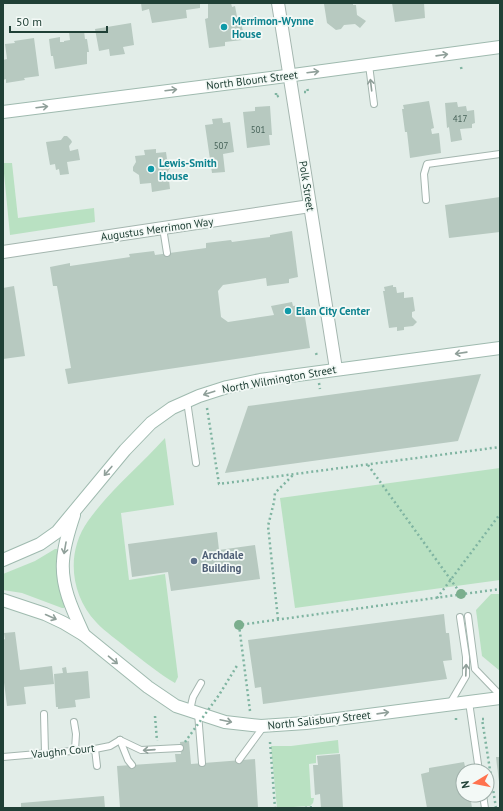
<svg xmlns="http://www.w3.org/2000/svg" width="503" height="811" viewBox="0 0 503 811" font-family="'PT Sans',sans-serif">
<style>
.green{fill:#b9e1c2}
.building{fill:#b7c9c0}
.lines{fill:none;stroke-linecap:round;stroke-linejoin:round}
.service-casing{stroke:#a4b6af;stroke-width:8}
.minor-casing{stroke:#a4b6af;stroke-width:14}
.secondary-casing{stroke:#9fbaaf;stroke-width:14}
.path{stroke:#7fb4a1;stroke-width:2.5;stroke-dasharray:2 3;stroke-linecap:butt}
.service{stroke:#fff;stroke-width:6}
.minor{stroke:#fff;stroke-width:12}
.secondary{stroke:#fff;stroke-width:12}
.path-bridge{stroke:#7fb4a1;stroke-width:2.5;stroke-dasharray:2 3;stroke-linecap:butt}
.tree{fill:#7bae8d}
.oneway{stroke:#90a09a}
.culture-dot{fill:#0f9aa8;stroke:#f3f9f6;stroke-width:1.5}
.service-dot{fill:#5c6f8a;stroke:#f3f9f6;stroke-width:1.5}
.labels{text-anchor:middle;stroke-width:3.5;stroke-linejoin:round;paint-order:stroke}
.number-label{font-size:9px;fill:#466258}
.culture-label{font-size:11px;font-weight:bold;fill:#0d838f;stroke:#f3f9f6;text-anchor:start}
.street-label{font-size:11px;fill:#204036;stroke:#f3f9f6}
.service-label{font-size:11px;font-weight:bold;fill:#4e5e75;stroke:#f3f9f6;text-anchor:start}
</style>
<rect width="100%" height="100%" fill="#e2ede8"/>
<g class="green">
<path d="M3,163H12L18,218L94,208L95,222L10,235Z"/>
<path d="M165,438L174,505L121,513L129,580L165,574L178,677L175,683C158,673 144,661 128,649C118,640 105,632 96,622C70,594 66,552 88,521C110,490 140,466 165,438Z"/>
<path d="M500,468V580L295,608L280,498Z"/>
<path d="M55,549H57L59,552L65,605L64,608H62L22,593L3,590V574L35,561Z"/>
<path d="M491,594H500V671L482,656L476,610Z"/>
<path d="M338,740L339,753L316,755V763L309,764L311,798H314L313,803L310,806L277,808L271,746H291Z"/>
</g>
<g class="building">
<path d="M141,3H200V8L186,10L187,18L152,23L149,9L142,11Z"/>
<path d="M208,3H231L232,7L235,6L238,22L240,21L241,23L243,31H241L242,40L225,42V46L209,48L205,19L208,18Z"/>
<path d="M327,3H353V5H356L357,15L366,21L360,28L355,24L344,25L341,29L336,30L327,23L324,4Z"/>
<path d="M392,3H424L425,18L395,22Z"/>
<path d="M131,23L134,45L123,47L125,54L110,56L109,49L99,51L95,29Z"/>
<path d="M84,31L85,39H87L89,52H87V64L55,69L53,56H51L49,39L60,37V42H64V41L70,40L69,32Z"/>
<path d="M34,38L39,76L24,78L25,80L6,83V79L3,80V60L7,59L5,44L15,43L14,41Z"/>
<path d="M429,101L434,128L431,129L432,134L439,133L441,153L410,158L407,132H405L402,109H404L403,105Z"/>
<path d="M457,102L458,107L466,106L467,111L474,110L475,123L472,124V128L460,129L462,140L451,142L449,127L447,128L445,103Z"/>
<path d="M270,106L272,135H269L270,145L247,148L243,112L255,111V107Z"/>
<path d="M222,118L223,123L230,122L234,152L223,154L225,172L212,173L205,125L213,124L212,119Z"/>
<path d="M64,136H67L71,140L72,142L69,146L70,151L78,149L80,160L67,162L69,174L60,175L59,169L56,170L55,164L50,165L46,142L61,140Z"/>
<path d="M156,149V153L166,152L167,159L171,161L172,166L168,171L170,189L152,192L151,183L140,184L139,175L133,171V167L136,162L135,156L145,155L144,150Z"/>
<path d="M500,197V232L449,238L445,205Z"/>
<path d="M292,231L298,277L289,279V283L267,286L266,278L223,285L218,291L221,317L228,322L274,315L271,306L292,302L293,306L303,305L310,348L68,384L65,369L71,368L57,286H53L50,267L70,263V266L130,257L129,254L154,251L155,255L206,248V243L231,240L232,242L270,237V235Z"/>
<path d="M393,285V287H396L397,293L404,292V298L413,297L415,311L412,312V317L417,322L413,326L404,327V330L397,331V327L389,328L383,291H385L384,287Z"/>
<path d="M14,286L25,356L3,359V288Z"/>
<path d="M481,374L458,441L225,473L248,406Z"/>
<path d="M217,532L219,550L255,545L260,579L171,591L168,572L132,577L128,544Z"/>
<path d="M444,614L446,633H449L452,660L443,661L447,679L263,704L261,687L255,688L248,640Z"/>
<path d="M15,632L20,670L52,666L54,684L24,687L26,704L7,706L3,675V640L5,639L4,633Z"/>
<path d="M66,667L67,673L88,671L90,698L75,700L76,707L58,709V707H56L54,674L63,673L62,668Z"/>
<path d="M189,741L191,764L255,759L258,808H120L117,766L176,762L175,754H181L180,742Z"/>
<path d="M340,754L343,808H321L320,794L315,795L313,765H318L317,756Z"/>
<path d="M496,757H500V782H499Z"/>
<path d="M464,762L466,771H463V795H470L472,808H427L421,774L429,772V768Z"/>
<path d="M104,796L105,808H21V803Z"/>
</g>
<g class="lines">
<g class="service-casing">
<g id="service">
<path d="M369,65L374,104"/>
<path d="M426,200L424,174L427,164L500,154"/>
<path d="M163,228L167,253"/>
<path d="M187,401L196,463"/>
<path d="M468,616L475,669L500,695"/>
<path d="M469,702L479,771"/>
<path d="M449,705L466,676V657L460,617"/>
<path d="M190,710L193,697L201,683"/>
<path d="M198,713L202,763"/>
<path d="M44,714L45,753"/>
<path d="M74,722L76,734L75,750"/>
<path d="M120,740L141,750L180,748"/>
<path d="M120,740L128,760L132,765"/>
<path d="M95,749L97,766"/>
<path d="M3,757L95,749L110,746L120,740"/>
<path d="M239,760L264,726"/>
<path d="M483,795L485,808"/>
</g>
</g>
<g class="minor-casing">
<g id="minor">
<path d="M278,3L336,369"/>
<path d="M3,252L310,206"/>
</g>
</g>
<g class="secondary-casing">
<g id="secondary">
<path d="M3,112L271,78L500,47"/>
<path d="M74,515C69,530 64,545 63,561C61,587 73,611 84,635"/>
<path d="M3,560L40,544L57,532L125,450L151,423L172,408L199,396L227,387L260,380L500,348"/>
<path d="M3,600L45,614L64,623L84,635L148,687L176,706L225,722L261,726L306,723L500,698"/>
</g>
</g>
<g class="path">
<path d="M461,67L462,71"/>
<path d="M304,92H308L307,87"/>
<path d="M276,93V97L280,95"/>
<path d="M316,353L317,356"/>
<path d="M319,383L320,389"/>
<path d="M207,408L219,484L500,447"/>
<path d="M368,465L461,594"/>
<path d="M437,598L500,514"/>
<path d="M278,619L268,526L274,502L275,493L293,475"/>
<path d="M250,711L239,625L500,589"/>
<path d="M155,716L157,741"/>
<path d="M456,718V722"/>
<path d="M484,719H482L496,808"/>
<path d="M270,742L275,808"/>
<path d="M305,808L314,807"/>
</g>
<use href="#service" class="service"/>
<use href="#minor" class="minor"/>
<use href="#secondary" class="secondary"/>
<path class="path-bridge" d="M185,742L219,695L238,664"/>
</g>
<g class="tree">
<circle cx="461" cy="594" r="5"/>
<circle cx="239" cy="625" r="5"/>
</g>
<defs><path id="oneway-shaft" d="M-6 0H5M1.5-3L5.5 0L1.5 3" fill="none" stroke-width="1.6" stroke-linecap="round" stroke-linejoin="round"/></defs>
<g class="oneway">
<use href="#oneway-shaft" transform="translate(442 55) rotate(-8)"/>
<use href="#oneway-shaft" transform="translate(313 72) rotate(-7)"/>
<use href="#oneway-shaft" transform="translate(371 85) rotate(-97)"/>
<use href="#oneway-shaft" transform="translate(171 90) rotate(-7)"/>
<use href="#oneway-shaft" transform="translate(42 107) rotate(-7)"/>
<use href="#oneway-shaft" transform="translate(461 353) rotate(172)"/>
<use href="#oneway-shaft" transform="translate(209 393) rotate(162)"/>
<use href="#oneway-shaft" transform="translate(108 471) rotate(130)"/>
<use href="#oneway-shaft" transform="translate(65 548) rotate(100)"/>
<use href="#oneway-shaft" transform="translate(51 617) rotate(24)"/>
<use href="#oneway-shaft" transform="translate(113 660) rotate(40)"/>
<use href="#oneway-shaft" transform="translate(466 670) rotate(-88)"/>
<use href="#oneway-shaft" transform="translate(383 713) rotate(-8)"/>
<use href="#oneway-shaft" transform="translate(226 721) rotate(12)"/>
<use href="#oneway-shaft" transform="translate(149 750) rotate(176)"/>
</g>
<g class="culture-dot">
<circle cx="224" cy="27" r="4"/>
<circle cx="151" cy="169" r="4"/>
<circle cx="288" cy="311" r="4"/>
</g>
<circle class="service-dot" cx="194" cy="561" r="4"/>
<g class="labels">
<g class="number-label">
<text x="460" y="122">417</text>
<text x="258" y="133">501</text>
<text x="221" y="149">507</text>
</g>
<g class="culture-label">
<text x="232" y="25">Merrimon-Wynne<tspan x="232" dy="13">House</tspan></text>
<text x="159" y="167">Lewis-Smith<tspan x="159" dy="13">House</tspan></text>
<text x="296" y="315">Elan City Center</text>
</g>
<g class="street-label">
<text transform="translate(252 80) rotate(-7)" y="4">North Blount Street</text>
<text transform="translate(307 186) rotate(81)" y="4">Polk Street</text>
<text transform="translate(157 229) rotate(-8)" y="4">Augustus Merrimon Way</text>
<text transform="translate(279 379) rotate(-10)" y="4">North Wilmington Street</text>
<text transform="translate(319 720) rotate(-6)" y="4">North Salisbury Street</text>
<text transform="translate(63 751) rotate(-6)" y="4">Vaughn Court</text>
</g>
<g class="service-label">
<text x="202" y="559">Archdale<tspan x="202" dy="13">Building</tspan></text>
</g>
</g>
<rect width="503" height="811" fill="none" stroke="#204036" stroke-width="8"/>
<g transform="translate(475 783) rotate(260)"><circle r="19" fill="#f3f9f6" stroke="#9fafa9"/>
<path d="M0-3L7 15L0 10L-7 15Z" fill="#ff724e"/>
<text y="-6" font-size="11" font-weight="bold" text-anchor="middle" fill="#204036">N</text>
</g>
<path d="M10 26v6h97v-6" fill="none" stroke="#204036" stroke-width="2"/>
<text x="16" y="26" font-size="12" fill="#204036" stroke="#f3f9f6" stroke-width="3" paint-order="stroke">50 m</text>
</svg>
